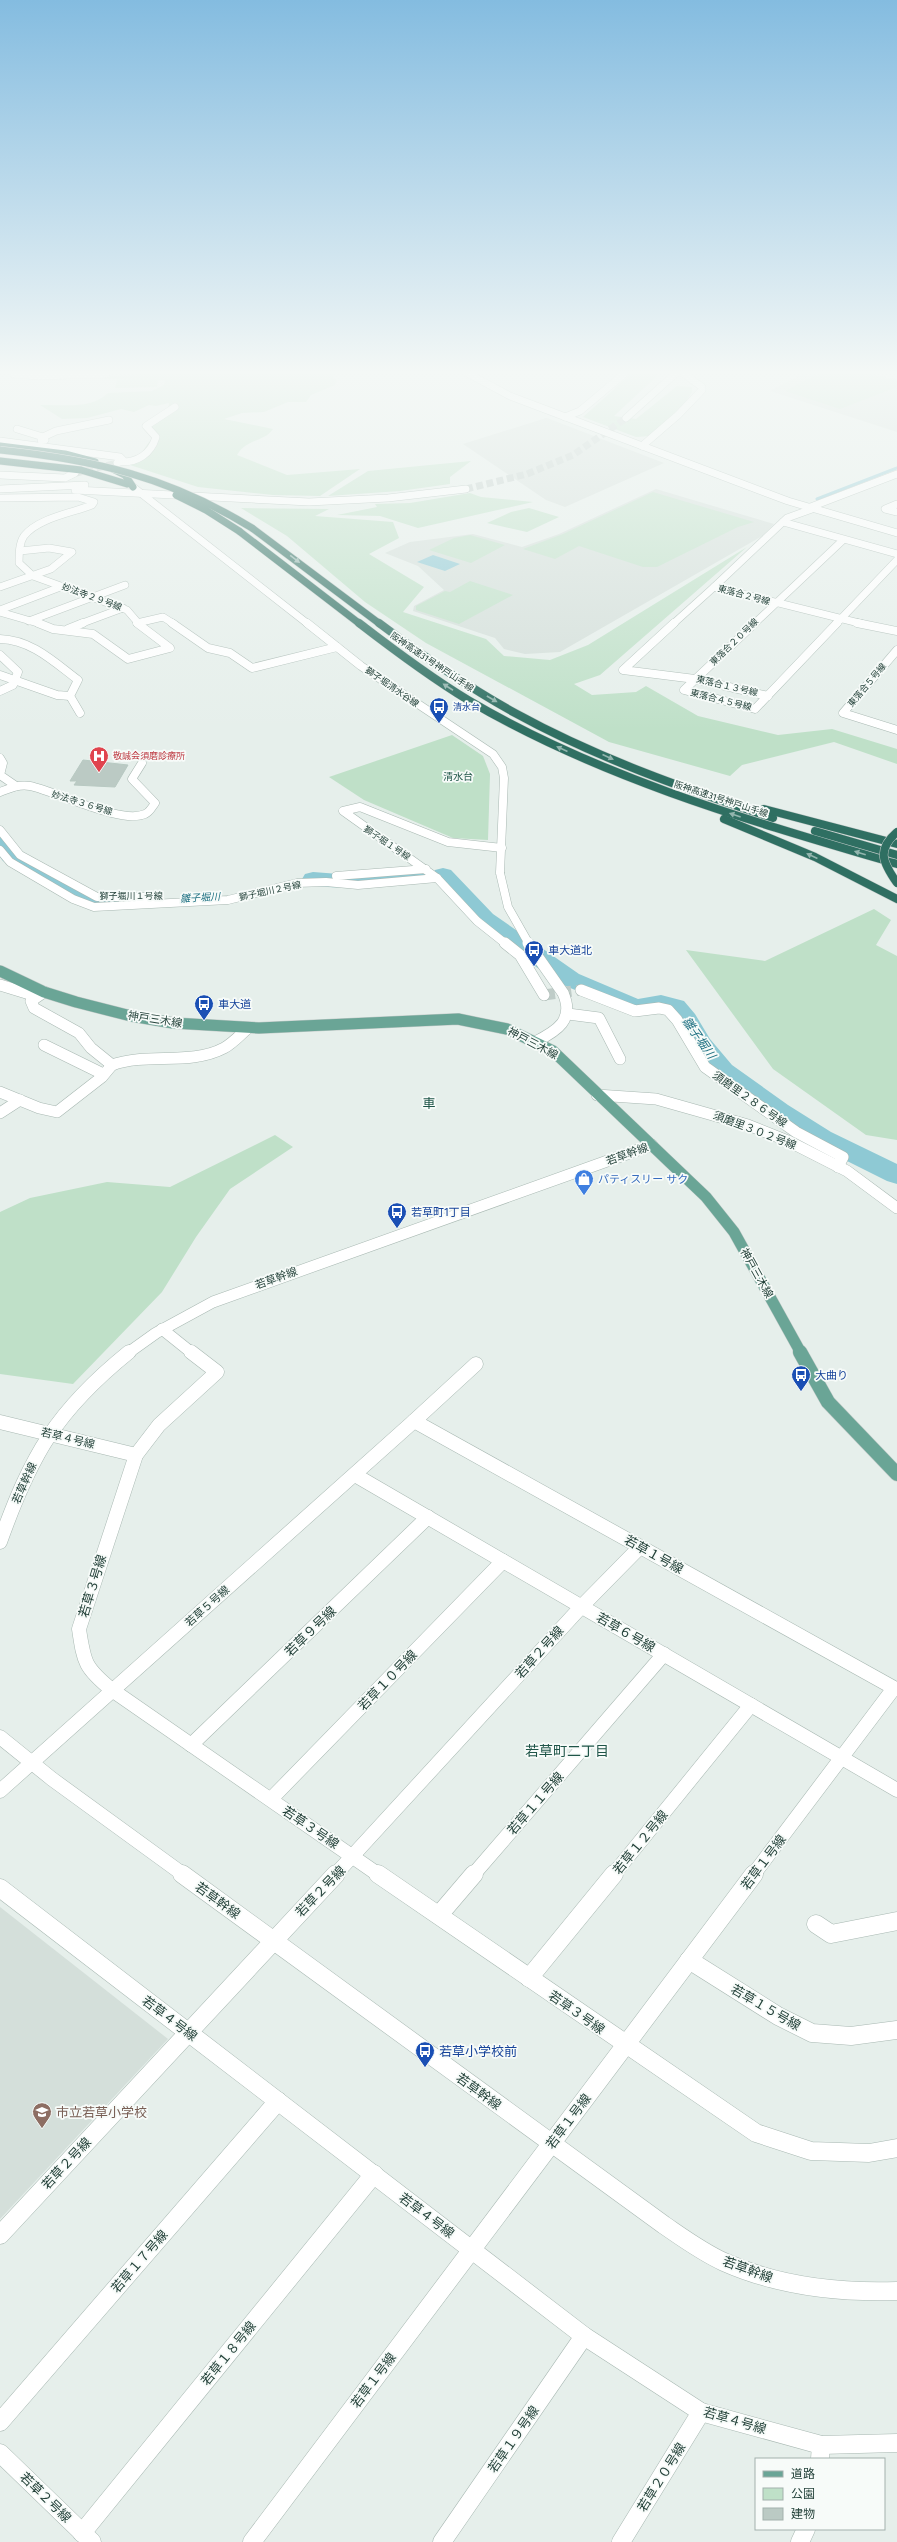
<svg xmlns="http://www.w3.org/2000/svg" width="897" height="2542" viewBox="0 0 897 2542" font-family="'Fira Sans','Noto Sans JP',sans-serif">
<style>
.built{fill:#d4dfda}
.green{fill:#bfe0c8}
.water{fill:#8ec9d4}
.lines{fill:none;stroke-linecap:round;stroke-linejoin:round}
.stream{stroke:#8ec9d4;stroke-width:3}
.river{fill:#8ec9d4;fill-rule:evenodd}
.building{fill:#bbcac4;stroke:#b8c9c2}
.minor-tunnel-far1{stroke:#bfccc8;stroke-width:7;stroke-dasharray:7 3.5;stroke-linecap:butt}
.minor-tunnel{stroke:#bfccc8;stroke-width:11;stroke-dasharray:11 5.5;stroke-linecap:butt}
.minor-far4-casing{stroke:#a8b8b2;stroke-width:8}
.minor-far3-casing{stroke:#a8b8b2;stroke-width:9}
.minor-far2-casing{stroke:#a8b8b2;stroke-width:12}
.minor-far1-casing{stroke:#a8b8b2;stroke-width:15}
.minor-casing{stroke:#a8b8b2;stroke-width:19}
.major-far1-casing{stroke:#c2cac8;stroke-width:12}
.major-casing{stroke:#c2cac8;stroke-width:15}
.highway-far1-casing{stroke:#c2cac8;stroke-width:8}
.highway-casing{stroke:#c2cac8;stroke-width:9}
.minor-far4{stroke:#fff;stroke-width:7}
.minor-far3{stroke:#fff;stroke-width:8}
.minor-far2{stroke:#fff;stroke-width:11}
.minor-far1{stroke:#fff;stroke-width:14}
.minor{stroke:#fff;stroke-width:18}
.major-far1{stroke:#6aa596;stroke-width:11}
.major{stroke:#6aa596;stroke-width:14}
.highway-far1{stroke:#2f6f62;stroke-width:7}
.highway{stroke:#2f6f62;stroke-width:8}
.minor-bridge-far1-casing{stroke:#a8b8b2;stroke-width:9;stroke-linecap:butt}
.minor-bridge-casing{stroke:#a8b8b2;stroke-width:12;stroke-linecap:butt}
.highway-bridge-far1-casing{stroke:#c2cac8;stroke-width:8;stroke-linecap:butt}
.highway-bridge-casing{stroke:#c2cac8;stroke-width:9;stroke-linecap:butt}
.minor-bridge-far1{stroke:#fff;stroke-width:8}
.minor-bridge{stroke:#fff;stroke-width:11}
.highway-bridge-far1{stroke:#2f6f62;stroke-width:7}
.highway-bridge{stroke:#2f6f62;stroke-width:8}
.oneway{fill:#93b5ae}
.labels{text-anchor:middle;stroke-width:3.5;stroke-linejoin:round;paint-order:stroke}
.far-street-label{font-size:9px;fill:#24423a;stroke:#f7fbf9}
.far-transit-label{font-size:9px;fill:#164399;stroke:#f7fbf9;text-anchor:start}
.far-health-label{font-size:9px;fill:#be3a42;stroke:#f7fbf9;text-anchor:start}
.far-neighbourhood-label{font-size:10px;fill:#1f5548;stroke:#f7fbf9}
.far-water-label{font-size:10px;font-style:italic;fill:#1c6f80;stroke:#f7fbf9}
.transit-label{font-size:11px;fill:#164399;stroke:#f7fbf9;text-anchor:start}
.street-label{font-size:11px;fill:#24423a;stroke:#f7fbf9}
.shop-label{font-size:11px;fill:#366cbe;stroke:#f7fbf9;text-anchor:start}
.water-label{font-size:12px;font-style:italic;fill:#1c6f80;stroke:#f7fbf9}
.quarter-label{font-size:13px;fill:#1f5548;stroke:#f7fbf9}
.near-street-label{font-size:13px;fill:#24423a;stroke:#f7fbf9}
.near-transit-label{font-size:13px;fill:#164399;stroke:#f7fbf9;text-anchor:start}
.near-education-label{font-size:13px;fill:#785e54;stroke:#f7fbf9;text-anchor:start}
.near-neighbourhood-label{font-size:14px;fill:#1f5548;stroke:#f7fbf9}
</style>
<rect width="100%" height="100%" fill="#e6efeb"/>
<g class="built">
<path d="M802,374H876L897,380V432L770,391Z"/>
<path d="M546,418H547L664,463L565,507L546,500L463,444Z"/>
<path d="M656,489L774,524L764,535L560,652L525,654L504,649L495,638L413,611L414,606L444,590L418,566L385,553L410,542L473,534L522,547L559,534Z"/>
<path d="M0,1907L168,2039L0,2219Z"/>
</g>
<g class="green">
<path d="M137,374H334L331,376L337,380L335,385L311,395L306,402H288L264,412L242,413L224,419L273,429C263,443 247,438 237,455L287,475L360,469L320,496L273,495L198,487L130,465C142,458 143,447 153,438L142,426L153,417L168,410L169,403L156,406L149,405L134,412L121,409L87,418L62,419L40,405C63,404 91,410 108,393L152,391L164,385L165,380L103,379L104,377Z"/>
<path d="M631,374H659L614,416L636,419L677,386L692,387V392L686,402L650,436L636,437L583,417Z"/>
<path d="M818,374H871L897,381V387L840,409L785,391Z"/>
<path d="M158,379L157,387L115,388L117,380Z"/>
<path d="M471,461L450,477V484L400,491L328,496L368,471Z"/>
<path d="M653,492L754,522L738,527L657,567H643L579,546L555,559L523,549L563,534Z"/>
<path d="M470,493L481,497L533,502L418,528L380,516L337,515L377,507L375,504L410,503Z"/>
<path d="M241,508L329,509L315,516L393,522L399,538L369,554L424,587L403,612L486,639L504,656L550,660L588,645L747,547L600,675L574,684L592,695L636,692L646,686L698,716L778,735L832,729L897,749V764L834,742L742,765L730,776L609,742L426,643L365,602L287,536Z"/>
<path d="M529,508L559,517L527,532L487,523L511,512Z"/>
<path d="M470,535L505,545L471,563L429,550L454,538Z"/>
<path d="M470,581L513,595L459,624L416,610V606L445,591L450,592Z"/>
<path d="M452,735L483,756L490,774L488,840L453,838L364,800L329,777Z"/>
<path d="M874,909L891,920L876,945L897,956V1140L866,1135L773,1069L686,950L765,961Z"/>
<path d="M275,1135L293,1147L230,1189L196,1237L162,1292L73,1384L0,1374V1212L30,1198L107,1182L170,1187Z"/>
</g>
<path class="water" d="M433,555L460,564L445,571L417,562Z"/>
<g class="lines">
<path class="stream" d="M817,499L897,468"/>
<g class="river">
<path d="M0,835L8,837L19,851L96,895L151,893L159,895L163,900L159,905L151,907L92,909L84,907L3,861L0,857Z"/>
<path d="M418,867L426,869L429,874L426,879C396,886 335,891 305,884L302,879L305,874L313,872L339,874Z"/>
<path d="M443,868L451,870L493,914L579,974L638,999L661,995L684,1001L695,1014L710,1039L732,1065L788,1105L831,1132L897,1164V1184L887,1181L813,1144L770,1117L714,1075L690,1047L673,1018L666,1011L660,1010L636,1014L627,1012L561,984L497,940L477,924L435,880L432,875L435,870Z"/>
</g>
</g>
<path class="building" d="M83,760L128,765L115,787L74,785L77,781H70Z"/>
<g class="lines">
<g class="minor-tunnel-far1">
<path d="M76,473L117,463"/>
<path d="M466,489L527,474L573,455L626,418"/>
</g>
<path class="minor-tunnel" d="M544,995L581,990"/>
<g class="minor-far4-casing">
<g id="minor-far4">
<path d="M14,374L38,376L106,374"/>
<path d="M469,374L510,396L788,501L897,533"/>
<path d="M565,417L580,411L624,374"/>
<path d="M626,418L675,374"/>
<path d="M17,429L43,437L45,440H41"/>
<path d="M43,437L56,431L109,420"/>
<path d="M0,441L120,457L123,460L117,463"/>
<path d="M642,446L678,415L702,390V387L684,374"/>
<path d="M119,462C137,463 151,454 156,437L146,426L175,407"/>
<path d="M0,475L65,478L75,473"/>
<path d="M133,487L308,624"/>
<path d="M0,489L85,485"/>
<path d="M75,490L309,502L388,498L466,489"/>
<path d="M0,498L78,497L94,502L92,505C72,513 38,518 24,536C19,543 19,554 19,563L33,576L127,610L139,624"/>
<path d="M897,504L885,509L897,512"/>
<path d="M808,508L897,474"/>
<path d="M812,509L787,518L714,587L863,624"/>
<path d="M783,522L897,554"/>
<path d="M0,587L51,569L72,552L49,548L20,551"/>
<path d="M0,610L63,586"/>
<path d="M0,612L41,624"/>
<path d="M29,621L125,585"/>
<path d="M137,623L163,617L174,624"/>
<path d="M80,624L123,608"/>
<path d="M673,624L714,587"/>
<path d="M754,624L843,540"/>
<path d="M836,624L897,560"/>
</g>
</g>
<g class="minor-far3-casing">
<g id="minor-far3">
<path d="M38,623L53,629L93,634L128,659L170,648L137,623"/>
<path d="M172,623L208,648L230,653L252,668L337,647"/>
<path d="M307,623L361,666L493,754L502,767L504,778L500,873"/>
<path d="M674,623L623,670L695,679L768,696"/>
<path d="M755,623L684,690L755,709L837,623"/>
<path d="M857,623L897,631"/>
<path d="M68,629L83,623"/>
<path d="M0,639C32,640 54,662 78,680L70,696L80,713"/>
<path d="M897,650L843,713L897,730"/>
<path d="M0,655L18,672L13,685L0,691"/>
<path d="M0,675L57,695L70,696"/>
<path d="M0,758L3,763L0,775L16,786"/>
<path d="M0,792C10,788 19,784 30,786C56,791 121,825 145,814C150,812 152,807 155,803L132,779L142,763"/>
<path d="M0,830L20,855L97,897H149"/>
<path d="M502,848L448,842L360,807L343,811L437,878L477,921L506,944"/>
<path d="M0,850L10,862L73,899L94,907L228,900L297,883L326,882L358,885L437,878"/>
<path d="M336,876L426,869"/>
</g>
</g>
<g class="minor-far2-casing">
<g id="minor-far2">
<path d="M505,943L520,955L544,995"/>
<path d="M0,985L36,996"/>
<path d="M581,990L635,1011L659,1008L668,1010L677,1020L705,1067L796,1132L843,1157L838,1167"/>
<path d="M44,992L31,1001L34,1008L79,1033L91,1048L112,1065C148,1052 190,1066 224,1048C233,1043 240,1035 248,1028"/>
<path d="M568,1014L599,1018L620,1059"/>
<path d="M535,1042C557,1031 575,1020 563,993"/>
<path d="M44,1045L103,1074"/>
<path d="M0,1092L39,1108L57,1112L102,1077L112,1065"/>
<path d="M597,1095L656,1099L748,1125L788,1141L847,1171L897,1208"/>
<path d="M0,1113L20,1100"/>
<path d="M162,1329L192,1353"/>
<path d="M128,1353L156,1333L213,1302L652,1145"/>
</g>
</g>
<g class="minor-far1-casing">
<g id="minor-far1">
<path d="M191,1352L217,1372L159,1425L136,1455L79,1629C84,1663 85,1668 112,1690L379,1875"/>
<path d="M476,1364L414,1421L894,1688L753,1875"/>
<path d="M0,1422L136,1455"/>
<path d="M355,1475L897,1790"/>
<path d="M0,1542C31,1455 56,1411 129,1352"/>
<path d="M0,1737L52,1779L184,1875"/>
<path d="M191,1745L428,1517"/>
<path d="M0,1791L414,1421"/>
<path d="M271,1799L503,1561"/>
<path d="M335,1875L581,1607L640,1547"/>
<path d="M473,1875L664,1654"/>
<path d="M613,1875L751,1705"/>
</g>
</g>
<g class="minor-casing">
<g id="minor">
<path d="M182,1874L664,2225C683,2238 702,2252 724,2262C778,2286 838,2293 897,2291"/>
<path d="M378,1874L756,2133L811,2151L869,2153L897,2148"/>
<path d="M0,1888L584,2336L701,2412L821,2445L897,2443"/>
<path d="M439,1915L474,1874"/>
<path d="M816,1924L831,1934L897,1921"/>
<path d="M689,1960L778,2016L812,2033L851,2036L897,2030"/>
<path d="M529,1978L614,1874"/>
<path d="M0,2235L336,1874"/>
<path d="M0,2422L278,2101"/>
<path d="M0,2453L92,2542"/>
<path d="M820,2459L821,2445"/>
<path d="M82,2533L374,2174"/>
<path d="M252,2542L754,1874"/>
<path d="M442,2542L584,2336"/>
<path d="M621,2542L701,2412"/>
<path d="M800,2542L806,2529"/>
</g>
</g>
<g class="major-far1-casing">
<path id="major-far1" d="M0,971L44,992L76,1002L131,1016L173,1023L259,1028L458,1019L507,1029L553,1051L706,1197L734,1232L801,1353"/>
</g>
<g class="major-casing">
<path id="major" d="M800,1352L828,1402L897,1474"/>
</g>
<g class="highway-far1-casing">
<g id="highway-far1">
<path d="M0,446L65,454L95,462"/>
<path d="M0,461L81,470L127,484"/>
<path d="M113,469L125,475L133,487"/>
<path d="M252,528L380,624"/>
<path d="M239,531L360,624"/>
</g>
</g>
<g class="highway-casing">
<g id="highway">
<path d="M359,623C394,650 430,677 468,700C600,778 751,821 897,864"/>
<path d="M379,623C423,656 468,687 515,713C597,758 685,789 773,818"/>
<path d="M764,809L897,844"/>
<path d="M724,819L815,857L897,899"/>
<path d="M815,831L897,855"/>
</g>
</g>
<use href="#minor-far4" class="minor-far4"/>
<use href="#minor-far3" class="minor-far3"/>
<use href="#minor-far2" class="minor-far2"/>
<use href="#minor-far1" class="minor-far1"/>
<use href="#minor" class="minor"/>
<use href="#major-far1" class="major-far1"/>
<use href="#major" class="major"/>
<use href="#highway-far1" class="highway-far1"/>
<use href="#highway" class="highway"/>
<g class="minor-bridge-far1-casing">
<path id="minor-bridge-far1" d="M500,873L508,907L529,944"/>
</g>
<g class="minor-bridge-casing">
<path id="minor-bridge" d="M528,943L563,993"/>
</g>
<g class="highway-bridge-far1-casing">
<g id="highway-bridge-far1">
<path d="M0,450C96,460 169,477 252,528"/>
<path d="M176,495L206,510L239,531"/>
</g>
</g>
<g class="highway-bridge-casing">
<path id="highway-bridge" d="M897,832C876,850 883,863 897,883"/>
</g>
<use href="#minor-bridge-far1" class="minor-bridge-far1"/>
<use href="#minor-bridge" class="minor-bridge"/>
<use href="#highway-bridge-far1" class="highway-bridge-far1"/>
<use href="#highway-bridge" class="highway-bridge"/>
</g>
<defs><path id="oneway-solid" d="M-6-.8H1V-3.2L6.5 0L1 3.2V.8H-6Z"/></defs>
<g class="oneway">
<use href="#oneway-solid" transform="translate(295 559) rotate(37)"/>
<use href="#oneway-solid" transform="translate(448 687) rotate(-147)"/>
<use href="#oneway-solid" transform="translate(492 699) rotate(30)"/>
<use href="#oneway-solid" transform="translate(562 749) rotate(-156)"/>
<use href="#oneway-solid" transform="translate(608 757) rotate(24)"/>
<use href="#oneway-solid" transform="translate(735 815) rotate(-161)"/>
<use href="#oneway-solid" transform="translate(860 853) rotate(-163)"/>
<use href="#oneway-solid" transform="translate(812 856) rotate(-155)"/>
</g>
<linearGradient id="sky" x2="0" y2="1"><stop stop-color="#84bce0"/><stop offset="0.51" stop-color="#f4f8f6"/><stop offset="1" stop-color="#f4f8f6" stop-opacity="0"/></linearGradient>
<rect width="897" height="730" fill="url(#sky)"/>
<defs>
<g id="bus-pin" transform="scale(1)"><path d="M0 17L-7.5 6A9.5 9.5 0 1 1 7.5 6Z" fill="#1a4fb4" stroke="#f7fbf9"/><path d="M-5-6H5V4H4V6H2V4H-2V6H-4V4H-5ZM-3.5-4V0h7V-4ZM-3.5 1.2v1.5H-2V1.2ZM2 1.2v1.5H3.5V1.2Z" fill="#fff"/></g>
<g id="hospital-pin" transform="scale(1)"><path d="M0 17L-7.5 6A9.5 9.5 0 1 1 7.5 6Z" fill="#e0444e" stroke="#f7fbf9"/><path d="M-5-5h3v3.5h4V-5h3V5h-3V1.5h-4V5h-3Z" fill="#fff"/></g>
<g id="shop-pin" transform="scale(1)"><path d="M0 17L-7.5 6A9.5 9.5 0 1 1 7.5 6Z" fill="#3f7fe0" stroke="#f7fbf9"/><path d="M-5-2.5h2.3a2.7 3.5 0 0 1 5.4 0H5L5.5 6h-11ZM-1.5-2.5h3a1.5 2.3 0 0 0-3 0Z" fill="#fff"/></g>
<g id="school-pin" transform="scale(1)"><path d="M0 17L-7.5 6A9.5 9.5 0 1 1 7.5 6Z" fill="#8d6e63" stroke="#f7fbf9"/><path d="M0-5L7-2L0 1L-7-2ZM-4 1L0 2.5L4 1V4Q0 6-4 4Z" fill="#fff"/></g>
</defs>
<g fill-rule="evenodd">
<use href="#bus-pin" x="439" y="707"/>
<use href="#hospital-pin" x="99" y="756"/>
<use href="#bus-pin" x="534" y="950"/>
<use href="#bus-pin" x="204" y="1004"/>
<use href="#shop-pin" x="584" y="1179"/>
<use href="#bus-pin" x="397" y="1212"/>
<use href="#bus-pin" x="801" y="1375"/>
<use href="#bus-pin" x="425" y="2051"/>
<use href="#school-pin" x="42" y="2112"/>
</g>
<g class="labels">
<g class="far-street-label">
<text transform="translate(744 595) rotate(15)" y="3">東落合２号線</text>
<text transform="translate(92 597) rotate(20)" y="3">妙法寺２９号線</text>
<text transform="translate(734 642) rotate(-44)" y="3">東落合２０号線</text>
<text transform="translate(432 662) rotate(34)" y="3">阪神高速31号神戸山手線</text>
<text transform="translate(867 685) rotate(-50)" y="3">東落合５号線</text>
<text transform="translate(727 686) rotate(13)" y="3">東落合１３号線</text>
<text transform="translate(392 687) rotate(35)" y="3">獅子堀清水谷線</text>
<text transform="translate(721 700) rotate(14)" y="3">東落合４５号線</text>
<text transform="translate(721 799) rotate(18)" y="3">阪神高速31号神戸山手線</text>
<text transform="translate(82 803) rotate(17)" y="3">妙法寺３６号線</text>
<text transform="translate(387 843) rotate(34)" y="3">獅子堀１号線</text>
<text transform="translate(270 891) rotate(-12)" y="3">獅子堀川２号線</text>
<text x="131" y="899">獅子堀川１号線</text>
</g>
<g class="far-transit-label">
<text x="453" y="710">清水台</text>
</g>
<g class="far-health-label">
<text x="113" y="759">敬誠会須磨診療所</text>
</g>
<g class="far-neighbourhood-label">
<text x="458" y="780">清水台</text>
</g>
<g class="far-water-label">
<text transform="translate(200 897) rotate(-3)" y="4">雛子堀川</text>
</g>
<g class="transit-label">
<text x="548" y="954">車大道北</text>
<text x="218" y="1008">車大道</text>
<text x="411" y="1216">若草町1丁目</text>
<text x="815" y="1379">大曲り</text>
</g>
<g class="street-label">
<text transform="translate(155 1019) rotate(9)" y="4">神戸三木線</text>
<text transform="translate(533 1043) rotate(28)" y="4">神戸三木線</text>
<text transform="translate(750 1099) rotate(35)" y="4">須磨里２８６号線</text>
<text transform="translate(755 1130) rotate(21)" y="4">須磨里３０２号線</text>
<text transform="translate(627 1154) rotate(-20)" y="4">若草幹線</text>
<text transform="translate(757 1273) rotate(61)" y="4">神戸三木線</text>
<text transform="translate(276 1278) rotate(-20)" y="4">若草幹線</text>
<text transform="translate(68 1438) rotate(14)" y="4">若草４号線</text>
<text transform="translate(24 1483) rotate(-66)" y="4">若草幹線</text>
<text transform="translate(207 1606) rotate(-42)" y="4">若草５号線</text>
</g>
<g class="shop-label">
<text x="598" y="1183">パティスリー サク</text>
</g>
<g class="water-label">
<text transform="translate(699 1038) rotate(55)" y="4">雛子堀川</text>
</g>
<g class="quarter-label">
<text x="429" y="1108">車</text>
</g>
<g class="near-street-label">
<text transform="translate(654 1554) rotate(29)" y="5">若草１号線</text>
<text transform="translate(92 1586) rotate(-73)" y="5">若草３号線</text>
<text transform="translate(310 1631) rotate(-44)" y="5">若草９号線</text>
<text transform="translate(626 1632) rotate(30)" y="5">若草６号線</text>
<text transform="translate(539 1652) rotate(-48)" y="5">若草２号線</text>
<text transform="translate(387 1680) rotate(-46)" y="5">若草１０号線</text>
<text transform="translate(535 1803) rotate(-49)" y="5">若草１１号線</text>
<text transform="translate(311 1827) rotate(34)" y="5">若草３号線</text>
<text transform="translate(640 1842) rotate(-51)" y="5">若草１２号線</text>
<text transform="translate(763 1862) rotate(-53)" y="5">若草１号線</text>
<text transform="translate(320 1891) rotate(-46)" y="5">若草２号線</text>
<text transform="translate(218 1900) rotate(36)" y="5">若草幹線</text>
<text transform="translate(766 2007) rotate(30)" y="5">若草１５号線</text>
<text transform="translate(577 2012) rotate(35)" y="5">若草３号線</text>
<text transform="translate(170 2018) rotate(37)" y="5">若草４号線</text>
<text transform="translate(479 2091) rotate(36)" y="5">若草幹線</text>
<text transform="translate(568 2121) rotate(-53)" y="5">若草１号線</text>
<text transform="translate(66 2163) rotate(-47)" y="5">若草２号線</text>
<text transform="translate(427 2215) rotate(37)" y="5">若草４号線</text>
<text transform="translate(139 2261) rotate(-49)" y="5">若草１７号線</text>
<text transform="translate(748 2269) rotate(20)" y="5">若草幹線</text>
<text transform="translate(228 2353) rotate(-51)" y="5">若草１８号線</text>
<text transform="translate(373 2380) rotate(-53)" y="5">若草１号線</text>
<text transform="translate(735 2420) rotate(16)" y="5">若草４号線</text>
<text transform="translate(513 2439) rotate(-55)" y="5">若草１９号線</text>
<text transform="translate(661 2477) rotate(-58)" y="5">若草２０号線</text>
<text transform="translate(46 2497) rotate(44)" y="5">若草２号線</text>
</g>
<g class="near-transit-label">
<text x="439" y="2056">若草小学校前</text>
</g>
<g class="near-education-label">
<text x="56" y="2117">市立若草小学校</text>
</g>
<g class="near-neighbourhood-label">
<text x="567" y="1756">若草町二丁目</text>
</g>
</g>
<rect x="755" y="2458" width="130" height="72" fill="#f7fbf9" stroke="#a3b1ad"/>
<rect x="763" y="2471" width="20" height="6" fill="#6aa596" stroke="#a3b1ad"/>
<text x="791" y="2478" font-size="12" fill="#24423a">道路</text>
<rect x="763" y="2488" width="20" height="12" fill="#bfe0c8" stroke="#a3b1ad"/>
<text x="791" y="2498" font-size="12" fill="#24423a">公園</text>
<rect x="763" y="2508" width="20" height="12" fill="#bbcac4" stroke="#a3b1ad"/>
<text x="791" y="2518" font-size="12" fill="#24423a">建物</text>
</svg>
